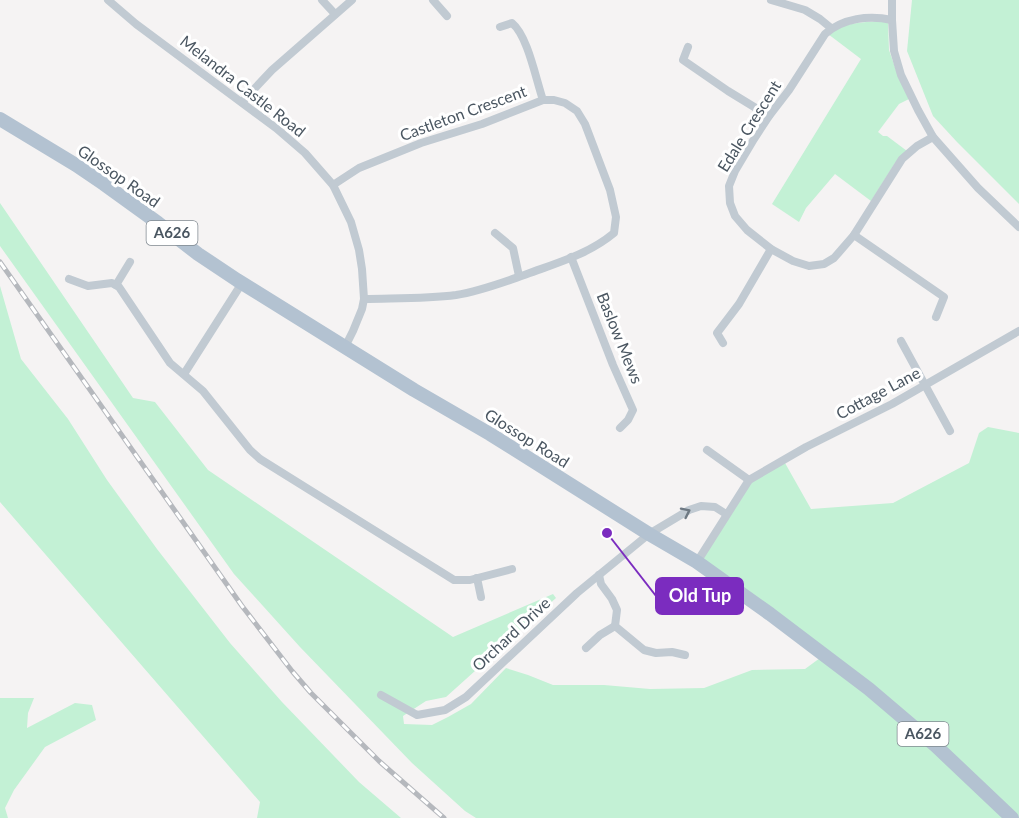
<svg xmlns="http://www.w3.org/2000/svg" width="1019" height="818" viewBox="0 0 1019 818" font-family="Lato,sans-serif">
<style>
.green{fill:#c3f1d5}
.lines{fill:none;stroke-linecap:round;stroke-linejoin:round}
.street{stroke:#c1cad2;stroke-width:8}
.primary{stroke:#b3c2d1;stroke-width:14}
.rail-casing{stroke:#b5b8bd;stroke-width:5}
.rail{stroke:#fff;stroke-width:3;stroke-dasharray:9;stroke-linecap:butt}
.oneway{stroke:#6e7983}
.labels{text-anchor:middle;stroke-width:6;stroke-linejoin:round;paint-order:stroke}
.shield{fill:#fff;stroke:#808990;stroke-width:1.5}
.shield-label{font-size:15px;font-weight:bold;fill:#4a5661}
.street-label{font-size:16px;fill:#4a5661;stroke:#fff}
.leader{fill:none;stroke:#7b2cbf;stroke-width:2}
.callout-dot{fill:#7b2cbf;stroke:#fff;stroke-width:2}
.callout{fill:#7b2cbf;stroke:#7b2cbf;stroke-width:2}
.callout-label{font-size:18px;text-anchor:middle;font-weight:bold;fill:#fff}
</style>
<rect width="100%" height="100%" fill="#f5f3f3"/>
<g class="green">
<path d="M912,0H1019V204L957,142L933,116L907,51Z"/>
<path d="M880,21L888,23L889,50L898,76L909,99L899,104L878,132L883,136H887L907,151L895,163L871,201L835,174L806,208L799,222L772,204L861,59L828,34C842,23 862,22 880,21Z"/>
<path d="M0,203L133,398L155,402L208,470L453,637L553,594L556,598L446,697L426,701L403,716L404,724L432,725L448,717L471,704L506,668L528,675L553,685H604L650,689L704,688L752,670L805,669L820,658L700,561L752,481L785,463L811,509L893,503L969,463L979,433L988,427L1019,433V818H476L465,811L412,763L300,647L234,574L0,246Z"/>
<path d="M0,286L21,359L68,419L107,480L157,549L230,643L282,702L359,782L401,818H257L260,802L0,502Z"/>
<path d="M0,698H34L28,713L27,728L75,703L92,705L96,720L45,747L14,790L5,808L8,818H0Z"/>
</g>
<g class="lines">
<g class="street">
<path d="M108,0L136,24L276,128L305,153L333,185L351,222L359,250L362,269L364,299L362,309L353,331L345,347"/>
<path d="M322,0L335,14"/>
<path d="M433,0L447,16"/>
<path d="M771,0L805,10L820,19L831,28"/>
<path d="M892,0V20L894,51L901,75L918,110L933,137L978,188L1019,227"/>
<path d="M892,20C869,15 843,18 825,34L789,90L769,116L754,139L735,171L729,186L730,203L735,216L747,230L771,249L793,261L809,266L824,264L834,258L854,235L902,159L917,146L933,137"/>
<path d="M500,27L512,23C528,36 536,80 543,100"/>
<path d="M688,47L683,60L728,91L769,116"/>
<path d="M242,102L272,70L352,0"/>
<path d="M333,185L359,168L421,143L482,124L543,100H554L565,103L577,111L585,124L610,190L616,217L614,233C589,254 557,263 527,274C504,282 481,291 456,295C426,299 394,298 364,299"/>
<path d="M495,233L513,248L519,276"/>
<path d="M854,235L944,297L936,317"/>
<path d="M571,257L613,365L633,410L628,420L620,428"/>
<path d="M69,279L88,286L112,283L119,287L170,363L203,391L250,450L260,459L454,580H470L512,569"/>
<path d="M116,285L130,262"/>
<path d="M901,341L950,431"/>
<path d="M723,343L717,333L739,304L771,249"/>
<path d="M184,374L242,283"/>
<path d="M707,450L749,480"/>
<path d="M697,562L749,480L806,447L892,404L1019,331"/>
<path d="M599,575L601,584L612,599L617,610L615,626L644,650L656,653L672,652L685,655"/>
<path d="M477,578L481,597"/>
<path d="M586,648L600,635L615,626"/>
<path d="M381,695L417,715L445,710L466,697L577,593L649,534L689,510L701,506L715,507L726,514"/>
</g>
<path class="primary" d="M0,119L76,165L104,184L158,223L198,254L237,280L414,390L490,434L649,534L697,562L770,614L869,689L936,746L1012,818"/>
<g class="rail-casing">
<path id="rail" d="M0,262L242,606L292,671L311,693L379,761L444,818"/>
</g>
<use href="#rail" class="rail"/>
</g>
<defs><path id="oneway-chevron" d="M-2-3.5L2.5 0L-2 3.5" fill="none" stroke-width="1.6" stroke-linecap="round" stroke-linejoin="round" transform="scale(1.5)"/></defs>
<use class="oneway" href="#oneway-chevron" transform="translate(686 512) rotate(-26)"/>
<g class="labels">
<g class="shield">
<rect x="146.5" y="221" width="51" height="24" rx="4.5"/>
<rect x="897.5" y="722" width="51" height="24" rx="4.5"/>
</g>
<g class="shield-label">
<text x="172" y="238">A626</text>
<text x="923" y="739">A626</text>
</g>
<g class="street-label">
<text transform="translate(243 86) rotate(38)" y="6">Melandra Castle Road</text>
<text transform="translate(463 113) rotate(-20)" y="6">Castleton Crescent</text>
<text transform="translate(749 126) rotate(-58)" y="6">Edale Crescent</text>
<text transform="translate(119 176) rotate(35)" y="6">Glossop Road</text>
<text transform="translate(620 338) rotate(68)" y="6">Baslow Mews</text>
<text transform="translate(878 393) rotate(-28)" y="6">Cottage Lane</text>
<text transform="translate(527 438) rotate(32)" y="6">Glossop Road</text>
<text transform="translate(511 634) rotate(-43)" y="6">Orchard Drive</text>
</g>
</g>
<path class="leader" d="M607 533L656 596"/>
<circle class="callout-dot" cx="607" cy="533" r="6"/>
<rect class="callout" x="656" y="578" width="87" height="36" rx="6"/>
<g class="callout-label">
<text x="700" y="602">Old Tup</text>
</g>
</svg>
